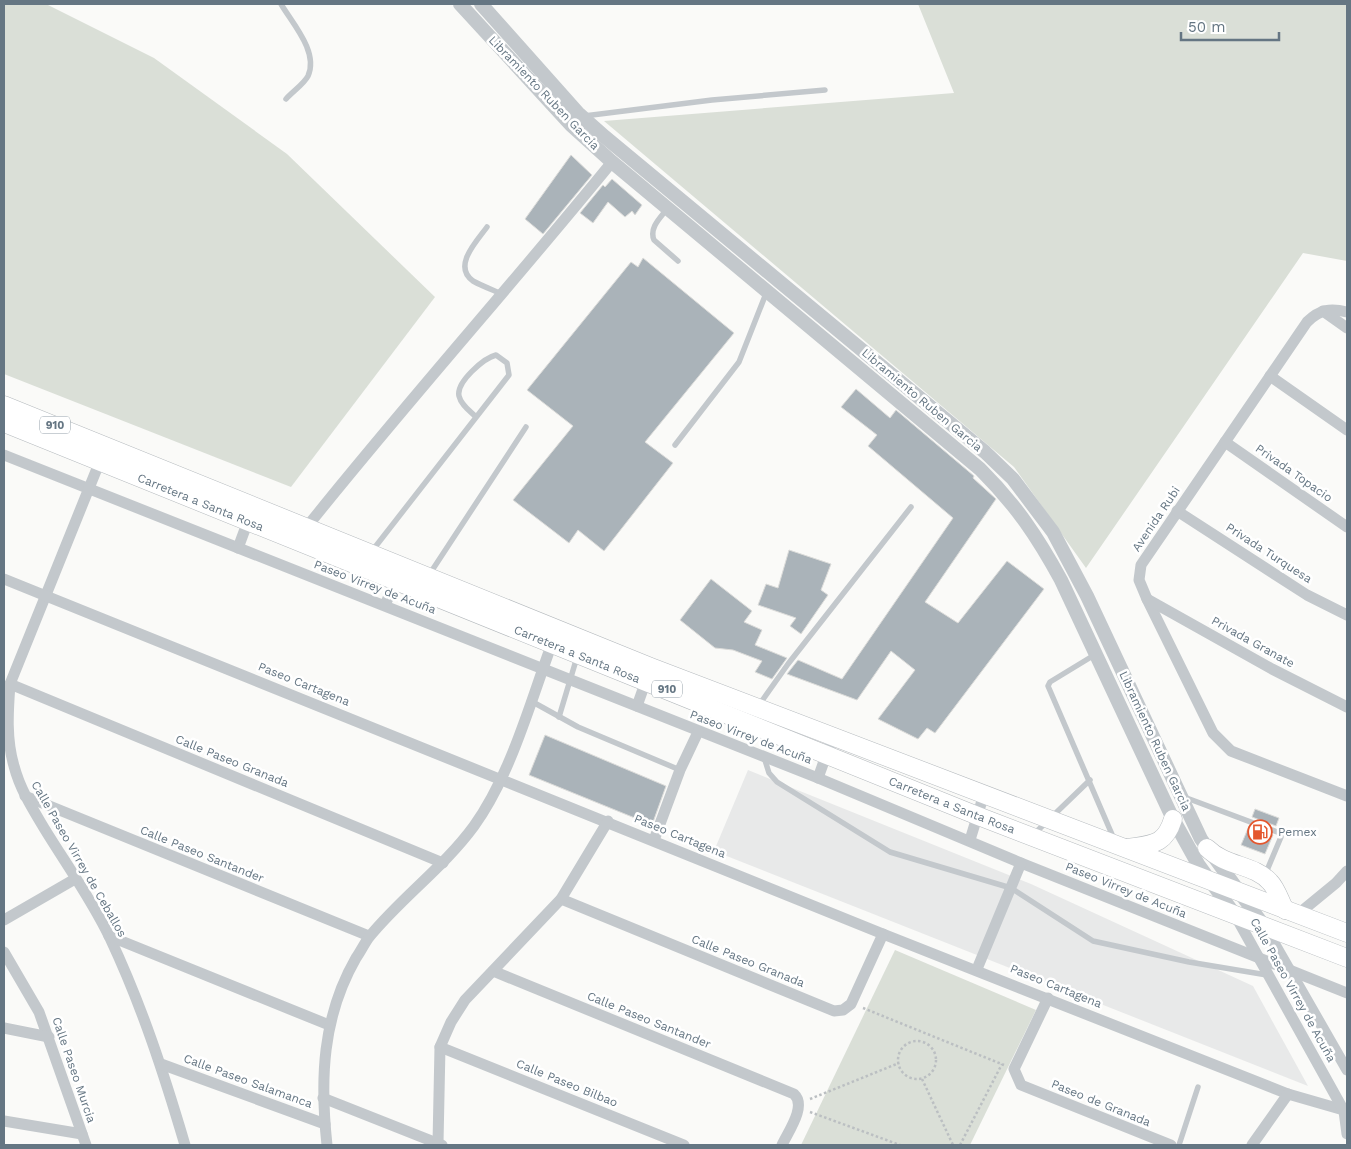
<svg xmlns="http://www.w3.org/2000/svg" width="1351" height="1149" viewBox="0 0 1351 1149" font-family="'Work Sans',sans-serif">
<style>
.built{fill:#e8e9e9}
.green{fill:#dadfd7}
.building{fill:#aab3b9;stroke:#dcdcda}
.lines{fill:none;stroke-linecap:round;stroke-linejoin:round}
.primary-casing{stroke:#b5babe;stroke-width:19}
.path{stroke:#bbbfc2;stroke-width:2.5;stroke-dasharray:2.5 2.5;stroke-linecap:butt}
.service{stroke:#c3c8cc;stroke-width:5.5}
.minor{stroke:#c3c8cc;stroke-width:11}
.tertiary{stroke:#c3c8cc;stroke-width:14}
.primary{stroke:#fff;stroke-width:18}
.labels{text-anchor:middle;stroke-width:5;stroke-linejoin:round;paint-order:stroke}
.shield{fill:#fff;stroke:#939fa8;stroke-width:1}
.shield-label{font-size:11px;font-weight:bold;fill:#657683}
.street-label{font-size:12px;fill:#657683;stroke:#fff}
.poi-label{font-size:12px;fill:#657683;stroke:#fff;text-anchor:start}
</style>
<rect width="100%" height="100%" fill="#fafaf8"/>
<path class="built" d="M748,770L1031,884L1253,986L1308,1086L714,851Z"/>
<g class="green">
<path d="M4,4H46L154,58L287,154L435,297L291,487L4,374Z"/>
<path d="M918,4H1347V261L1303,253L1086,568L1014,467L604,121L954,93Z"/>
<path d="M895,950L1036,1010L970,1145H801Z"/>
</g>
<g class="building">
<path d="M571,155L592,175L543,234L525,219Z"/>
<path d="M612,179L642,205L635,215L632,211L625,217L608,202L593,223L580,213L603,185L605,187Z"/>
<path d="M643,258L734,333L645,442L673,463L604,551L578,530L569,543L513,500L573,426L527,390L631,262L638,267Z"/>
<path d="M856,389L890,418L896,410L974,476L973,478L996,499L925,602L958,623L1007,561L1044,589L935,733L927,728L918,739L878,719L915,670L891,651L857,700L787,674L798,660L842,679L953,518L868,446L877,435L841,407Z"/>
<path d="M789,550L831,564L821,590L828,595L801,634L790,626L796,618L758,605L766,584L778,588Z"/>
<path d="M711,579L752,611L744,622L762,630L755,645L787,658L772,679L755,672L762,661L733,650L715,648L680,620Z"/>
<path d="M545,735L666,786L652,825L529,775Z"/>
<path d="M1255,809L1279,818L1276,826L1252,817Z"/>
<path d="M1249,826L1273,835L1265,854L1241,845Z"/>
</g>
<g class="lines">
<g class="primary-casing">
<g id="primary">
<path d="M4,405L651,667L1347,933"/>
<path id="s1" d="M4,423L978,816L1347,958"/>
<path d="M1128,848C1153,844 1165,845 1173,819"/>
<path d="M1207,848C1226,867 1254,864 1270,882C1277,889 1280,901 1285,910"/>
</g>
</g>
<g class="path">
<path d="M863,1008L1004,1065"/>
<circle cx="917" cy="1060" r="19"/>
<path d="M922,1079L953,1145"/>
<path d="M810,1099L899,1063"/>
<path d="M810,1112L900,1145"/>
<path d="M960,1145L1002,1064"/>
</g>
<g class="service">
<path d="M281,4C292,23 319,52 308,76C304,84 292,92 286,99"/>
<path d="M584,116L712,100L825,90"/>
<path d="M667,209C660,218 649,228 654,240L678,261"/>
<path d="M487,227C477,241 452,266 473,281C482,286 493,290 502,294"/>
<path d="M675,445L739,362L767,291"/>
<path d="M372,551L509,375L507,363L496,355C484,358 456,382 459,396C461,405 470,411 476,417"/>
<path d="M429,575L526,427"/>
<path d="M1096,654L1050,682L1048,686L1114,839"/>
<path d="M531,701L578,727L680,770"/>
<path d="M759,705L788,664L911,507"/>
<path d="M559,717L577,657"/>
<path d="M764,757L769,773L777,782L890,852L1011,888L1093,941L1189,962L1267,975"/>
<path d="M1184,797L1280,833L1281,837L1265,875"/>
<path d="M1034,834L1090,780"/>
<path d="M1179,1145L1198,1087"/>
</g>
<g class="minor">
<path d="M1323,311L1347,328"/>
<path d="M1347,312C1331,308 1320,309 1307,322L1141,565L1139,580L1147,599L1213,733L1231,751L1347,796"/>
<path d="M1270,376L1347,430"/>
<path d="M1225,442L1347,527"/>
<path d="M4,455L818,778L1021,863L1347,993"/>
<path d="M102,456L10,684C8,711 6,739 14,766C20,789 32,808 44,828C66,864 92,900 110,938C142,1006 164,1074 185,1145"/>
<path d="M1177,511L1307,595L1347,615"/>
<path d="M306,528C405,404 511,286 612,162"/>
<path d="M238,548L248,521"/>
<path d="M4,579L883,934L1288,1094L1347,1111"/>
<path d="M1147,599L1272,669L1347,707"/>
<path d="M385,605L396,580"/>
<path d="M10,684L443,863"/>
<path d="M637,706L648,675"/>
<path d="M818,778L833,736"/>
<path d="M25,796L369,936"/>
<path d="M654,840L680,770L698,732"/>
<path d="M970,840L984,794"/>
<path d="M561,899L834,1011L843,1010L851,1004L883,934"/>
<path d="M1235,915L1344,1111L1347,1134"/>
<path d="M1297,915L1336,883L1347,871"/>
<path d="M4,920L75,879"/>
<path d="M1265,927L1347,1070"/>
<path d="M109,936L329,1025"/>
<path d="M4,952L39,1012L86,1145"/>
<path d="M977,969L1021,863"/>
<path d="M493,971L794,1094C807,1106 788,1132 782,1145"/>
<path d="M1048,998L1014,1069L1021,1085L1171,1145"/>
<path d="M4,1028L49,1037"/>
<path d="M440,1047L684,1145"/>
<path d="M161,1064L325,1124"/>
<path d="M323,1098L442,1145"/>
<path d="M4,1121L82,1134"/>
<path d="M438,1143L440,1047L451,1022L465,1000L561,899L608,821"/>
<path d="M327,1145C320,1080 322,1017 356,958C361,951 365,942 370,936C402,897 444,867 474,826C512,773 531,699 554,638"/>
<path d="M1252,1145L1288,1094"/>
</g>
<g class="tertiary">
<path d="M460,4L571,125L612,162L980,469C1016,505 1037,536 1061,580L1173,819L1198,864L1235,915"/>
<path d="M481,4L578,113L605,137L985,452L1013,479L1053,532L1087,596L1201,839L1264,926"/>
</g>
<use href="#primary" class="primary"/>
</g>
<defs>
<g id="fuel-ring" transform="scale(1.25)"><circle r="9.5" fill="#fff" stroke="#e4572e" stroke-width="1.5"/><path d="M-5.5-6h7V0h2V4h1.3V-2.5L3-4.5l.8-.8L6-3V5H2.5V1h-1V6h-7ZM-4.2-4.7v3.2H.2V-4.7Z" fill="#e4572e"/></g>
</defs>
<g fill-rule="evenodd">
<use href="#fuel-ring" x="1260" y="832"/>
</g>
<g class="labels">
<g class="shield">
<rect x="40" y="416.5" width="30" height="17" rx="4"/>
<rect x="652" y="680.5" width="30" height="17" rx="4"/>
</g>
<g class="shield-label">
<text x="55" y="429">910</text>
<text x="667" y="693">910</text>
</g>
<g class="street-label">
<text transform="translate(544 93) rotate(46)" y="4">Libramiento Ruben Garcia</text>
<text transform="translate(922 400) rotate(40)" y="4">Libramiento Ruben Garcia</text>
<text transform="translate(1294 473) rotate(35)" y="4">Privada Topacio</text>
<text dy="4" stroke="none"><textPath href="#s1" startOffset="212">Carretera a Santa Rosa</textPath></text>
<text transform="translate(1156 519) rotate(-56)" y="4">Avenida Rubi</text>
<text transform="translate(1269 553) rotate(33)" y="4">Privada Turquesa</text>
<text transform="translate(375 587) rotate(21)" y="4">Paseo Virrey de Acuña</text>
<text transform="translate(1253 642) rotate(29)" y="4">Privada Granate</text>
<text dy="4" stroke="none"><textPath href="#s1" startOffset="618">Carretera a Santa Rosa</textPath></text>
<text transform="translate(304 684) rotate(22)" y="4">Paseo Cartagena</text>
<text transform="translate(751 737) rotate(21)" y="4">Paseo Virrey de Acuña</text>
<text transform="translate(1155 741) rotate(65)" y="4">Libramiento Ruben Garcia</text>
<text transform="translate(232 761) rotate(22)" y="4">Calle Paseo Granada</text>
<text dy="4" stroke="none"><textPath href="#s1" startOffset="1022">Carretera a Santa Rosa</textPath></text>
<text transform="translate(680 836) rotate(22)" y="4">Paseo Cartagena</text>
<text transform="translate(202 854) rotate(22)" y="4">Calle Paseo Santander</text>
<text transform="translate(79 859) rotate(60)" y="4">Calle Paseo Virrey de Ceballos</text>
<text transform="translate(1126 890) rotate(22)" y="4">Paseo Virrey de Acuña</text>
<text transform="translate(748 961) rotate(22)" y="4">Calle Paseo Granada</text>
<text transform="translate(1056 986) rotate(22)" y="4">Paseo Cartagena</text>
<text transform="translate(1293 990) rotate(61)" y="4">Calle Paseo Virrey de Acuña</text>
<text transform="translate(649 1020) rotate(22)" y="4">Calle Paseo Santander</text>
<text transform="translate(74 1070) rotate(71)" y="4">Calle Paseo Murcia</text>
<text transform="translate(248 1081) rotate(20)" y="4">Calle Paseo Salamanca</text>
<text transform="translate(567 1083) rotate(22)" y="4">Calle Paseo Bilbao</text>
<text transform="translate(1101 1103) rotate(22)" y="4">Paseo de Granada</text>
</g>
<g class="poi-label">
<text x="1278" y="836">Pemex</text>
</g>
</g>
<rect width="1351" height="1149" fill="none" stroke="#657683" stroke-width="10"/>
<path d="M1181 32v8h98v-8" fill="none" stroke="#657683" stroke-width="2.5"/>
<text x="1188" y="32" font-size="15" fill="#657683" stroke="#ffffff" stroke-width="4" paint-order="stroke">50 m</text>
</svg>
